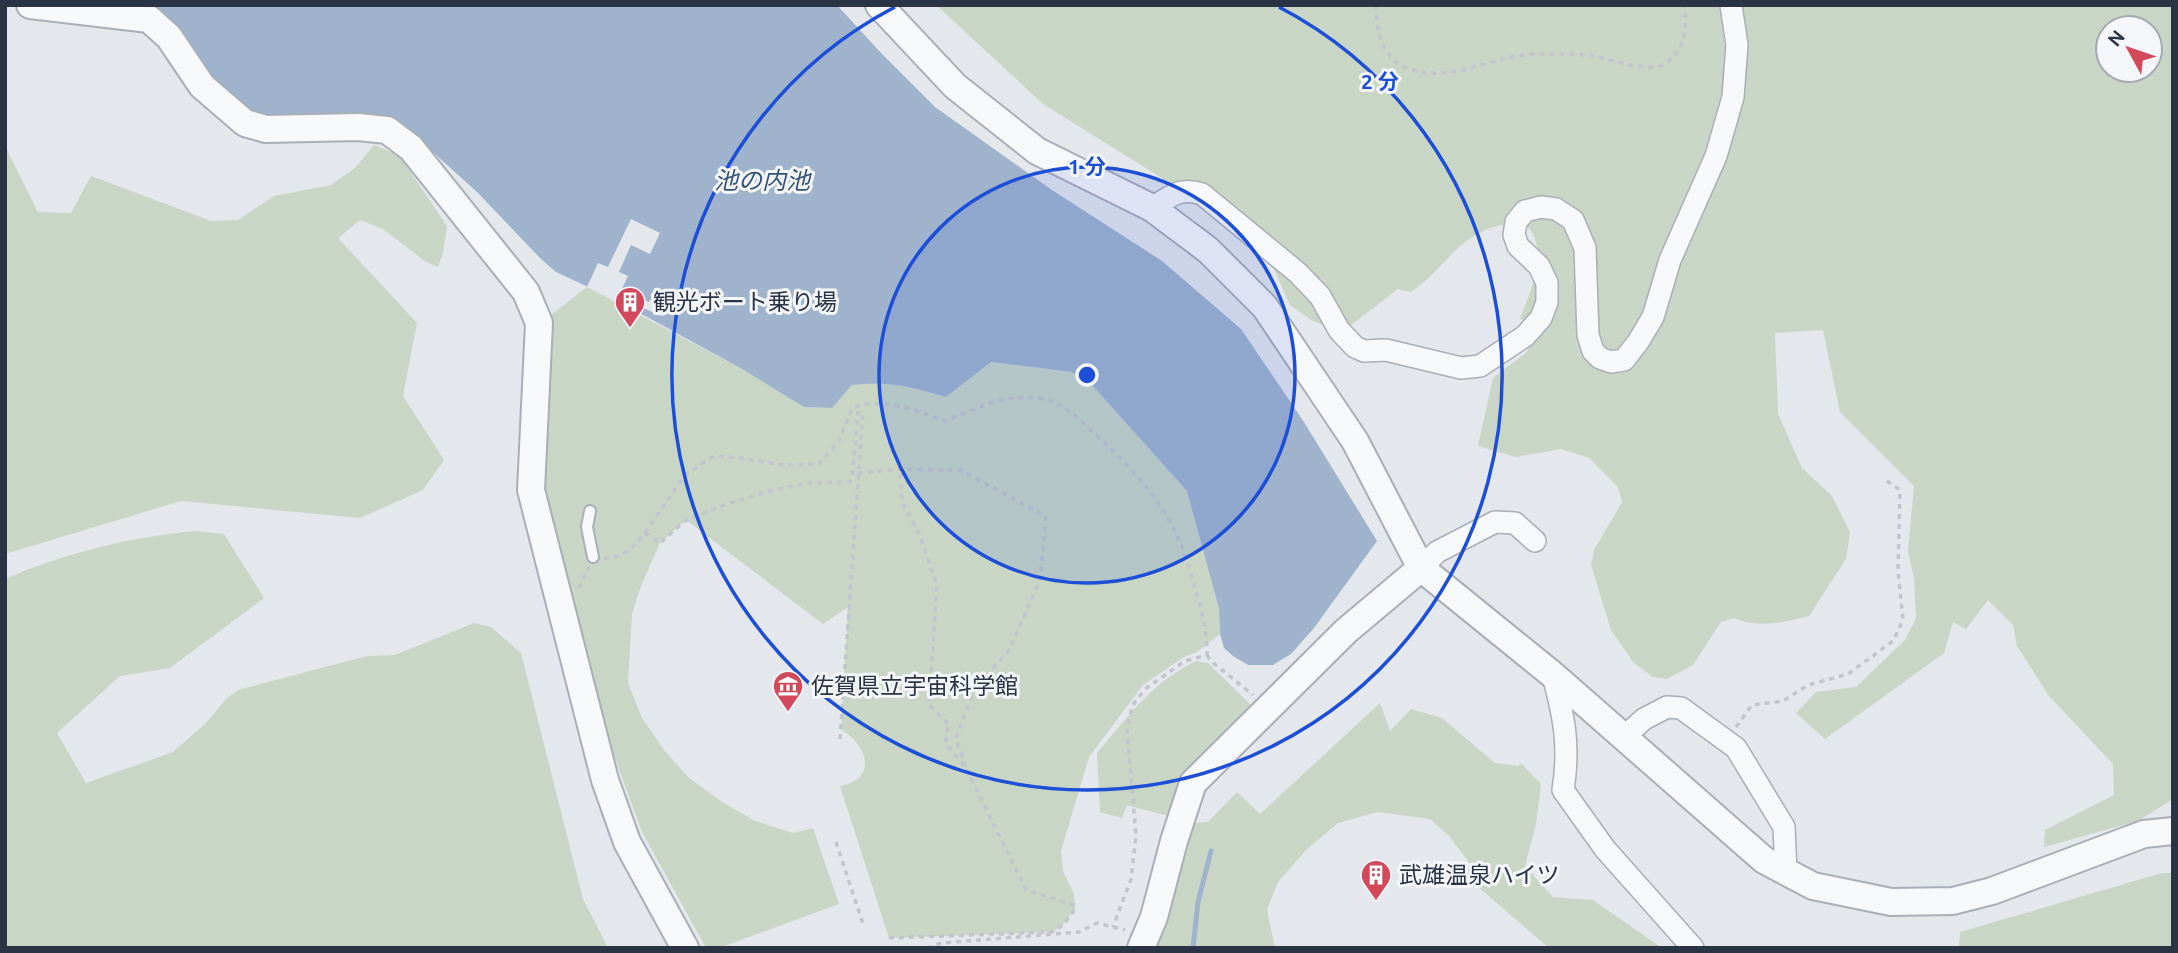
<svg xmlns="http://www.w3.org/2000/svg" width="2178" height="953" viewBox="0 0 2178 953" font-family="Ubuntu,'Noto Sans JP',sans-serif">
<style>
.green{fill:#c9d6c5;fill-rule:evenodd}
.water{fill:#9fb4cc}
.pier{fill:#e4e7ec}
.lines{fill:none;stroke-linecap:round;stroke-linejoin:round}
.stream{stroke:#9fb4cc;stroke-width:5}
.service-casing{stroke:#a9aeb7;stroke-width:14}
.minor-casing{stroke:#a9aeb7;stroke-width:24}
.tertiary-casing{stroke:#a9aeb7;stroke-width:30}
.path{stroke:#c2c5cb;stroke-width:3.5;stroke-dasharray:5 5;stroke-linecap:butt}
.service{stroke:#f7f8fa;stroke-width:10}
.minor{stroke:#f7f8fa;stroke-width:21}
.tertiary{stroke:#f7f8fa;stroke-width:26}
.ring{fill:none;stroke:#1d4ed8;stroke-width:3.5}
.labels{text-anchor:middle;stroke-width:6;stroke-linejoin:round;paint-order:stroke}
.poi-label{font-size:23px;fill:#2b3445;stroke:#f4f6f9;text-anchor:start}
.water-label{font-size:24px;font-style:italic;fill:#34527a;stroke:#f4f6f9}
.centre{fill:#1d4ed8;stroke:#f4f6f9;stroke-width:3.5}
.ring-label{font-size:21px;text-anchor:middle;font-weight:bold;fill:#1d4ed8;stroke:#f4f6f9;stroke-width:6;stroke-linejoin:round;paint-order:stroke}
</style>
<rect width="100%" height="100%" fill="#e4e7ec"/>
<g class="green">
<path d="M936,5H2173V799L2138,821L2044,847L2045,830L2114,795L2113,764L2049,696L2017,646L2013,625L1988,600L1966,629L1953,622L1944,653L1825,739L1796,713L1816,692L1856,687L1905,640L1916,618L1914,578L1908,551L1914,486L1840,412L1823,330L1775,333L1778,414L1802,468L1832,496L1850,532L1846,559L1809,616C1783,622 1759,629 1734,618L1721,622L1693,665L1667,679L1653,677L1633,662L1611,630L1591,565L1594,550L1622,502L1618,487L1589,458L1561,449L1516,457L1478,446L1493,378L1527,352L1539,323L1520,319C1530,291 1549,254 1529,228C1520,227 1510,224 1502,225C1460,232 1443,271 1411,292L1398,289L1350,326L1337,330L1311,320L1290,305L1269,258L1189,195L1043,104ZM2108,28H2150V70H2108Z"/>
<path d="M374,145L399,155L447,226L443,253L438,267L426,262L383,229L360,220L338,238L417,323L403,396L444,460L423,490L360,518L181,501L5,554V146L38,212L71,213L91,176L211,221L238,220L274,196L331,185L355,168Z"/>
<path d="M587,287L742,369L805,407L832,408L852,385C893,381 908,386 946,397L991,362L1072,372L1092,385L1187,491L1219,609L1220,634L1197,652L1184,657L1143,685L1089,757L1061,851L1063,871L1074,894L1075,909L1063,925L1052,932L889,938L840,786C878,780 868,744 841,730L848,607L823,624L686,520L660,543L641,586L632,614L628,683L642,718L664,750L689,778L722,802L755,821L793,833L813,828L839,904L719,948H706L642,832L564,619L545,524L540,431L546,319Z"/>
<path d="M196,531L224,534L264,598L170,668L120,676L57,733L86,783L173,752L206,723L227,698L238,690L367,656L395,655L474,623L491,627L521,653L583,899L608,948H5V579C60,554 136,536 196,531Z"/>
<path d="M1196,661L1208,663L1254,708L1172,817L1127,805L1122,818L1100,812L1097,753C1127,718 1153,681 1196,661Z"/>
<path d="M1380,703L1390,731L1411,709L1442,718L1495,763L1518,766L1521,763L1541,784L1536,824L1525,866L1553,897L1593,900L1662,948H1549L1462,873L1472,866L1449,836L1430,819L1378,812L1338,823L1306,850L1278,882L1267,910L1275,948H1155L1191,823L1208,822L1237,792L1260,814Z"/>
<path d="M2162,873H2173V948H1959L1960,932Z"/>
</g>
<path class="water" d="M130,5H837L881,53L935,107L1052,190L1162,261L1241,329L1304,422L1377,541L1314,628L1291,654L1273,665H1248L1233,656L1224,648L1220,634L1219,609L1187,491L1092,385L1072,372L991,362L946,397C908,386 893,381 852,385L832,408L804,407L742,369L616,300L556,272L541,259L477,192L426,146L262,123Z"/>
<path class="pier" d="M631,219L660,233L650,254L631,245L619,272L628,276L622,289L649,302L651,299L666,306L661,316L619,297L616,300L587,287L598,263L608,267Z"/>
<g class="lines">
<path class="stream" d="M1193,948L1198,902L1211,851"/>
<g class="service-casing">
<path id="service" d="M590,511L587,527L593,557"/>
</g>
<g class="minor-casing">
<g id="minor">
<path d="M1152,208C1171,196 1179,187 1202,194L1298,273L1320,296L1339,330L1355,347L1364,351L1386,350L1461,368L1480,366L1525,336L1541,318L1547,302V283L1539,266L1518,246L1514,235L1516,222L1525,211L1541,207L1556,209L1573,220L1585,248L1588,335L1593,351L1600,358L1611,362L1624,360L1638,342L1653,317L1670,260L1716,156L1733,97L1737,45L1731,5"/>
<path d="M1421,568L1437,552L1495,522L1515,523L1535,541"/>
<path d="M1553,675C1564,717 1570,746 1563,790L1605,849L1693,948"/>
<path d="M1624,737L1644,719L1667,707L1681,708L1736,748L1784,827L1786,871"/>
</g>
</g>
<g class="tertiary-casing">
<g id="tertiary">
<path d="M30,5L149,19L169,37L202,86L245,123L266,129L358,127L387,130L411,148L526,292L539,323L531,490L605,780L627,842L685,948"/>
<path d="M879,5L955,86L1037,151L1152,208L1208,250L1265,307L1355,441L1421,568L1553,675L1764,860L1813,886L1891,902L1953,901L1992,891L2144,834L2173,831"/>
<path d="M1141,948L1154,917L1174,841L1193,783L1346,631L1421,568"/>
</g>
</g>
<g class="path">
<path d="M1376,5C1376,29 1381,58 1407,68C1442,82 1478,64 1512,57C1526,54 1541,54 1555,54C1567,54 1581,54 1593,56C1612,59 1648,74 1666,63C1685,51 1688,25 1684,5"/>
<path d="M858,473L900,469L960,470L1046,516L1040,580L1009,650L973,692L956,738L966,768L945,743L949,724L929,705L937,585L919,533L902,502L900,469"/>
<path d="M645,533L685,475L714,456L741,458L783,465L819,464L839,441L852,408C882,396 916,411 945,421C977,408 1012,390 1047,400C1067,406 1080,420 1095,434C1129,464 1161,499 1180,542C1186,554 1189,569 1193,582C1201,607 1207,629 1207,655L1185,661L1145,689L1132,706L1127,732L1136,836L1131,879L1113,927"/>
<path d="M604,558C621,560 635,546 645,533L660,543L686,520L727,504L769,491L809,483L850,482L852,478L858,413L863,411"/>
<path d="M579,588L589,567"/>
<path d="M1207,655L1211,661L1253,695"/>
<path d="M1736,727L1752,705L1783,701L1808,685L1848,674L1893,641L1903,620L1898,571L1900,490L1887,481"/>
<path d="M840,739L863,411"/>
<path d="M836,842L863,924"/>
<path d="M889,938L1052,932L1063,925L1075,909L1074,905L1026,890L966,768"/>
<path d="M927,948L942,943L1079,932L1097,923L1125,930"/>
</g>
<use href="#service" class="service"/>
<use href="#minor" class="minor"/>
<use href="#tertiary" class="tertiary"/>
</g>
<circle cx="1087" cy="375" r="208" fill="#1d4ed8" fill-opacity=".12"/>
<g class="ring">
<circle cx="1087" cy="375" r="208"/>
<path d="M1279 7A415 415 0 1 1 895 7"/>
</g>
<defs>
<g id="building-pin" transform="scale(1.575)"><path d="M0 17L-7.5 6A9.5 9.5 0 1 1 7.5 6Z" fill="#d1495b" stroke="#f4f6f9"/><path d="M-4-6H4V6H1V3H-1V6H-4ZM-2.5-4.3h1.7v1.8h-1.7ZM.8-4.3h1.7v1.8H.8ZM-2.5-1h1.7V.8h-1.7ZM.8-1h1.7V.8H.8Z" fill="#fff"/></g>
<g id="museum-pin" transform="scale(1.575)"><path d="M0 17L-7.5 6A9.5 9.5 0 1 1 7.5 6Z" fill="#d1495b" stroke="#f4f6f9"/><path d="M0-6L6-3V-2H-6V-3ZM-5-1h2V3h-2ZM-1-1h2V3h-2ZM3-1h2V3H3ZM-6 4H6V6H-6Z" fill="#fff"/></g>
</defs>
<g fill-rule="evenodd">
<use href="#building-pin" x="630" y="302"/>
<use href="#museum-pin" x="788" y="686"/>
<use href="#building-pin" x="1376" y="875"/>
</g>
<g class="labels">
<g class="poi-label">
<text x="653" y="310">観光ボート乗り場</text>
<text x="811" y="694">佐賀県立宇宙科学館</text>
<text x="1399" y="883">武雄温泉ハイツ</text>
</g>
<g class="water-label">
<text x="762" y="189">池の内池</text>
</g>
</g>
<circle cx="1087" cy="375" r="10" class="centre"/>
<g class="ring-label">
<text x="1380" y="89">2 分</text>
<text x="1087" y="174">1 分</text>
</g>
<rect width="2178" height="953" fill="none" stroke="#2b3445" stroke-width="14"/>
<g transform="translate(2129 49) rotate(310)"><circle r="33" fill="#f4f6f9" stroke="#a4a8b1" stroke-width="2"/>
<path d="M0-5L12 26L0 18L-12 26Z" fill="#d1495b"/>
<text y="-10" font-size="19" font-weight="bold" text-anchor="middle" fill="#2b3445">N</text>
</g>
</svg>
